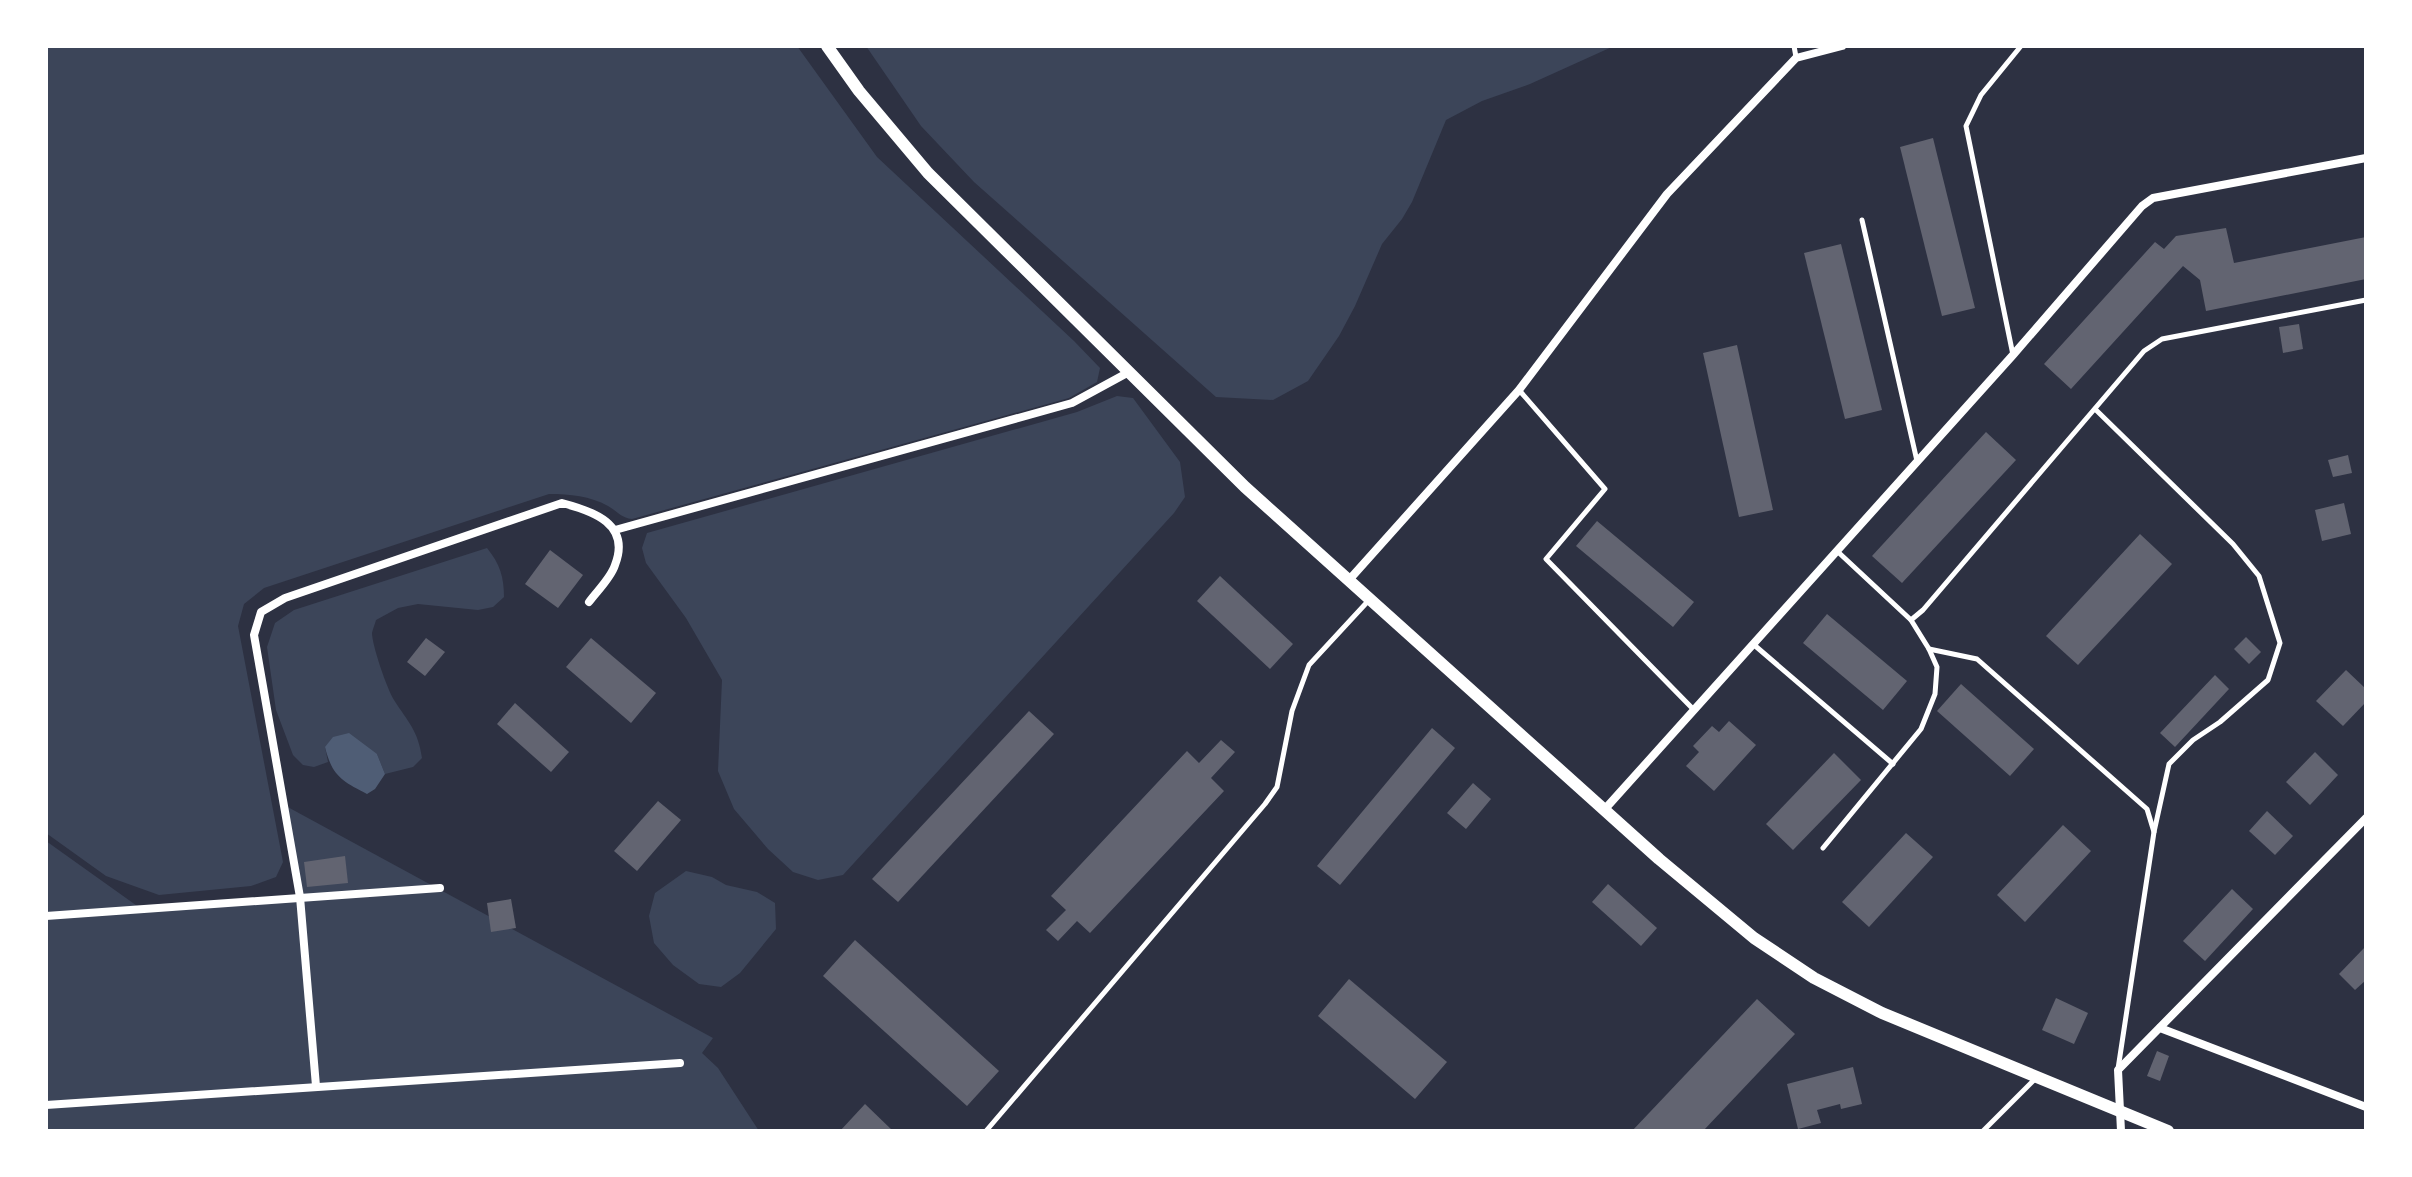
<svg xmlns="http://www.w3.org/2000/svg" width="2412" height="1177" viewBox="0 0 2412 1177" font-family="'Open Sans',sans-serif">
<style>
.green{fill:#3c4559}
.water{fill:#4f5d75}
.building{fill:#626471}
.lines{fill:none;stroke-linecap:round;stroke-linejoin:round}
.service{stroke:#fff;stroke-width:5}
.minor{stroke:#fff;stroke-width:8}
.tertiary{stroke:#fff;stroke-width:12}
</style>
<rect width="100%" height="100%" fill="#2d3142"/>
<g class="green">
<path d="M46,46H797L877,157L1074,341L1100,368L1097,382L1069,398L632,519C621,518 617,511 608,506C590,496 570,494 549,494L264,588L244,604L238,626L283,862L276,877L251,886L159,895L106,876L46,833Z"/>
<path d="M866,46H1614L1530,84L1482,101L1446,120L1412,202L1402,219L1382,244L1355,306L1339,336L1308,381L1273,400L1216,397L974,182L921,126Z"/>
<path d="M1117,396L1133,398L1180,462L1185,497L1174,513L843,875L818,880L793,872L768,849L734,809L718,771L722,680L686,618L646,563L642,548L647,533L1077,412Z"/>
<path d="M487,548C500,564 504,577 504,597L493,607L478,610L418,604L398,608L376,620C375,624 373,628 372,633C372,645 387,689 394,700C408,722 418,730 422,758L413,767L385,774L377,754L325,747L328,762L314,767L303,765L293,755L276,710L267,647L275,623L294,610Z"/>
<path d="M284,805L713,1038L702,1053L718,1068L759,1131H46V841L140,908L300,897Z"/>
<path d="M686,871L712,877L726,885L757,892L775,903L776,929L740,973L721,987L699,984L673,965L654,943L649,916L655,893Z"/>
</g>
<path class="water" d="M349,733L377,754L385,774L375,789L367,794C342,781 332,776 325,747L333,737Z"/>
<g class="building">
<path d="M1933,138L1975,308L1942,316L1900,147Z"/>
<path d="M2226,228L2234,263L2366,237V279L2206,311L2200,280L2183,266L2071,389L2044,364L2155,242L2164,249L2176,236Z"/>
<path d="M1841,244L1882,410L1845,419L1804,253Z"/>
<path d="M2299,324L2303,349L2283,353L2279,327Z"/>
<path d="M1737,345L1773,510L1739,517L1703,353Z"/>
<path d="M1986,432L2016,460L1902,583L1872,556Z"/>
<path d="M2348,455L2352,473L2333,477L2328,460Z"/>
<path d="M2344,503L2351,534L2322,541L2315,510Z"/>
<path d="M1597,521L1694,602L1673,627L1576,546Z"/>
<path d="M2140,534L2172,564L2078,665L2046,636Z"/>
<path d="M550,550L583,575L558,608L525,584Z"/>
<path d="M1220,576L1293,644L1270,669L1197,601Z"/>
<path d="M1827,614L1907,681L1883,710L1803,643Z"/>
<path d="M2246,637L2261,652L2249,664L2234,649Z"/>
<path d="M426,638L445,652L425,676L407,662Z"/>
<path d="M591,638L656,693L631,723L566,667Z"/>
<path d="M2346,670L2366,689V702L2343,726L2316,701Z"/>
<path d="M2215,675L2229,689L2175,747L2160,733Z"/>
<path d="M1961,684L2034,749L2010,776L1937,711Z"/>
<path d="M515,703L569,752L551,772L497,724Z"/>
<path d="M1029,711L1054,734L898,902L872,879Z"/>
<path d="M1729,721L1756,745L1714,791L1686,766L1699,752L1693,746L1712,726L1719,732Z"/>
<path d="M1432,728L1455,748L1340,885L1317,866Z"/>
<path d="M1221,740L1235,752L1211,778L1224,791L1090,933L1077,921L1058,941L1046,930L1066,910L1051,896L1187,751L1199,763Z"/>
<path d="M2315,752L2338,775L2310,805L2286,782Z"/>
<path d="M1834,753L1861,780L1793,850L1766,824Z"/>
<path d="M1473,783L1491,799L1466,829L1447,813Z"/>
<path d="M658,801L681,820L637,871L614,851Z"/>
<path d="M2267,811L2293,836L2275,855L2249,831Z"/>
<path d="M2063,825L2091,851L2025,922L1997,895Z"/>
<path d="M1906,833L1933,857L1869,927L1842,902Z"/>
<path d="M345,856L348,883L307,887L304,862Z"/>
<path d="M1608,884L1657,928L1641,946L1592,902Z"/>
<path d="M2232,889L2253,909L2205,961L2183,941Z"/>
<path d="M511,899L516,928L491,932L487,903Z"/>
<path d="M855,940L999,1071L967,1106L823,976Z"/>
<path d="M2366,946V980L2355,990L2339,974Z"/>
<path d="M1349,979L1447,1062L1415,1099L1318,1016Z"/>
<path d="M2056,998L2088,1013L2074,1044L2042,1030Z"/>
<path d="M1757,999L1795,1034L1703,1131H1632Z"/>
<path d="M2157,1051L2169,1056L2160,1081L2147,1076Z"/>
<path d="M1853,1067L1862,1104L1841,1109L1840,1104L1817,1110L1821,1123L1798,1129L1787,1084Z"/>
<path d="M865,1104L893,1131H840Z"/>
</g>
<g class="lines">
<g class="service">
<path d="M1794,46L1796,57"/>
<path d="M1862,220L1917,461"/>
<path d="M2013,355L1966,126L1981,95L2021,46"/>
<path d="M1519,390L1605,489L1546,559L1694,710"/>
<path d="M2095,409L2233,544L2259,576L2280,643L2268,680L2220,722L2193,740L2169,764L2154,832"/>
<path d="M1837,551L1911,620"/>
<path d="M1753,644L1893,764"/>
<path d="M1929,649L1977,659L2147,809L2154,832L2118,1069"/>
<path d="M1823,848L1921,729L1935,694L1937,667L1929,649L1911,620L1923,610L2144,351L2162,339L2366,300"/>
<path d="M986,1131L1265,804L1277,787L1292,711L1309,665L1370,599"/>
<path d="M1983,1131L2036,1078"/>
</g>
<g class="minor">
<path d="M615,530L1072,403L1129,372"/>
<path d="M1349,580L1519,390L1667,194L1796,58L1842,46"/>
<path d="M1605,809L2013,355L2142,206L2153,198L2366,158"/>
<path d="M46,916L440,888"/>
<path d="M2160,1028L2366,1107"/>
<path d="M316,1086L300,897L254,635L261,612L285,598L562,503C593,511 631,524 615,565C611,578 597,591 589,602"/>
<path d="M46,1105L680,1063"/>
<path d="M2121,1131L2118,1070L2366,818"/>
</g>
<path class="tertiary" d="M827,46L859,91L928,173L1245,487L1659,859L1754,938L1814,978L1882,1013L2168,1131"/>
</g>
<rect width="2412" height="1177" fill="none" stroke="#ffffff" stroke-width="96"/>
</svg>
